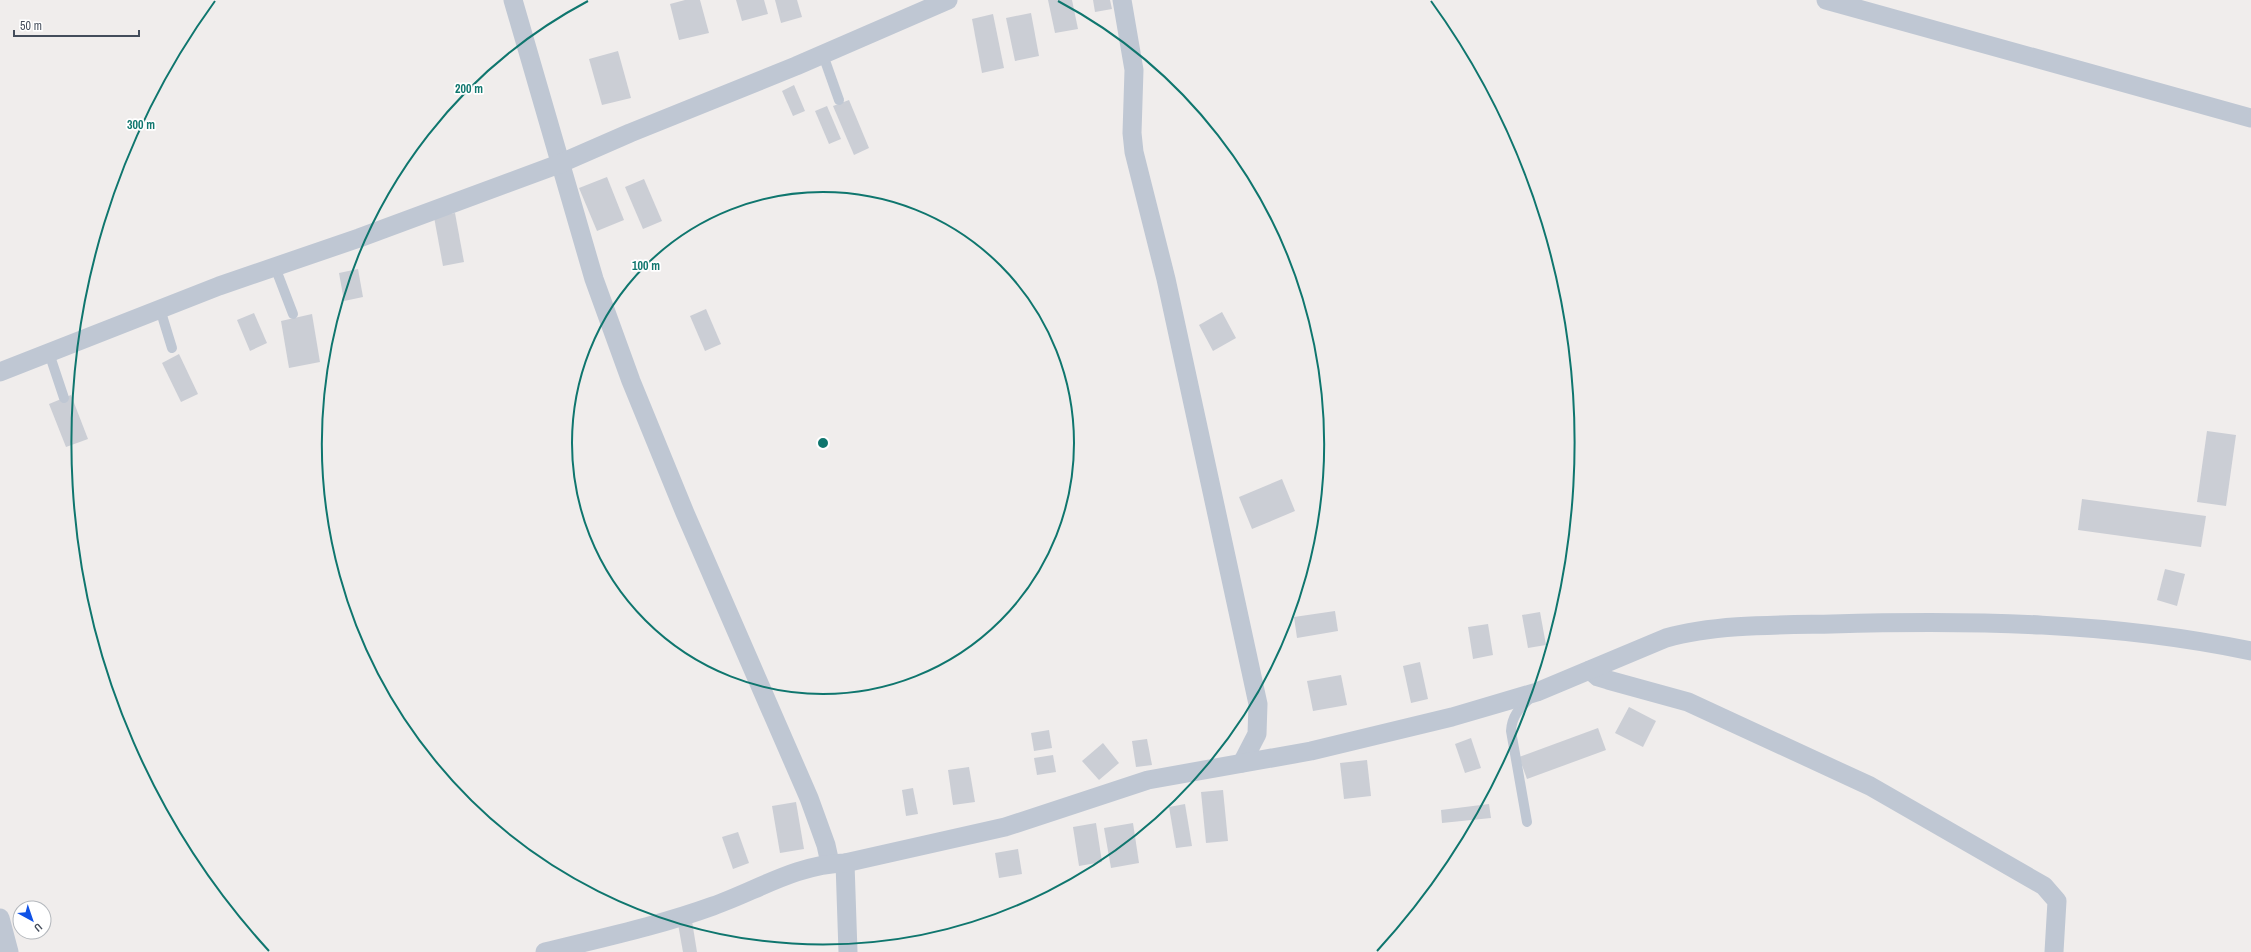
<svg xmlns="http://www.w3.org/2000/svg" width="2251" height="952" viewBox="0 0 2251 952" font-family="'Archivo Narrow',sans-serif">
<style>
.building{fill:#cbced5}
.lines{fill:none;stroke-linecap:round;stroke-linejoin:round}
.lane{stroke:#bfc7d3;stroke-width:10}
.street{stroke:#bfc7d3;stroke-width:19}
.ring{fill:none;stroke:#0f766e;stroke-width:2}
.centre{fill:#0f766e;stroke:#fff;stroke-width:2}
.ring-label{font-size:12px;text-anchor:middle;font-weight:bold;fill:#0f766e;stroke:#fff;stroke-width:3.5;stroke-linejoin:round;paint-order:stroke}
</style>
<rect width="100%" height="100%" fill="#f0edec"/>
<g class="building">
<path d="M685,0H700L709,33L679,40L670,4Z"/>
<path d="M736,0H764L768,14L742,21Z"/>
<path d="M775,0H797L802,17L781,23Z"/>
<path d="M1048,0H1072L1078,29L1055,33Z"/>
<path d="M1093,0H1110L1112,9L1095,12Z"/>
<path d="M1031,13L1039,56L1015,61L1006,18Z"/>
<path d="M993,14L1004,68L982,73L972,19Z"/>
<path d="M618,51L631,98L602,105L589,59Z"/>
<path d="M794,85L805,111L793,116L782,91Z"/>
<path d="M849,100L869,148L854,155L833,106Z"/>
<path d="M827,106L841,139L829,144L815,111Z"/>
<path d="M607,177L624,220L597,231L579,188Z"/>
<path d="M644,179L662,221L643,229L625,187Z"/>
<path d="M455,213L464,262L443,266L434,217Z"/>
<path d="M358,269L363,297L344,301L339,273Z"/>
<path d="M706,309L721,344L705,351L690,316Z"/>
<path d="M1222,312L1236,338L1213,351L1199,325Z"/>
<path d="M254,313L267,343L250,351L237,320Z"/>
<path d="M312,314L320,362L289,368L281,321Z"/>
<path d="M179,354L198,394L181,402L162,363Z"/>
<path d="M71,395L88,439L66,447L49,404Z"/>
<path d="M2207,431L2236,435L2226,506L2197,502Z"/>
<path d="M1282,479L1295,511L1252,529L1239,497Z"/>
<path d="M2082,499L2206,516L2201,547L2078,530Z"/>
<path d="M2165,569L2185,574L2177,606L2157,600Z"/>
<path d="M1335,611L1338,631L1297,638L1294,617Z"/>
<path d="M1540,612L1546,645L1528,648L1522,615Z"/>
<path d="M1488,624L1493,655L1473,659L1468,627Z"/>
<path d="M1420,662L1428,699L1411,703L1403,666Z"/>
<path d="M1341,675L1347,705L1313,711L1307,681Z"/>
<path d="M1629,707L1656,721L1643,747L1615,733Z"/>
<path d="M1598,728L1606,750L1527,779L1519,757Z"/>
<path d="M1049,730L1052,748L1034,751L1031,733Z"/>
<path d="M1471,738L1481,768L1465,773L1455,744Z"/>
<path d="M1147,739L1152,765L1136,767L1132,741Z"/>
<path d="M1103,743L1119,763L1099,780L1082,761Z"/>
<path d="M1053,755L1056,772L1037,775L1034,758Z"/>
<path d="M1367,760L1371,796L1344,799L1340,763Z"/>
<path d="M969,767L975,802L953,805L948,770Z"/>
<path d="M913,788L918,814L906,816L902,790Z"/>
<path d="M1223,790L1228,841L1206,843L1201,792Z"/>
<path d="M796,802L804,849L780,853L772,806Z"/>
<path d="M1185,804L1192,846L1176,848L1169,807Z"/>
<path d="M1489,804L1491,818L1442,823L1441,810Z"/>
<path d="M1096,823L1102,862L1079,866L1073,827Z"/>
<path d="M1133,823L1139,863L1111,868L1104,828Z"/>
<path d="M738,832L749,863L733,869L722,837Z"/>
<path d="M1018,849L1022,874L999,878L995,853Z"/>
<path d="M692,921L697,952H683L678,924Z"/>
</g>
<g class="lines">
<g class="lane">
<path d="M823,55L839,100"/>
<path d="M275,267L293,314"/>
<path d="M160,309L172,348"/>
<path d="M49,353L64,398"/>
<path d="M1527,822L1511,731C1512,715 1520,708 1531,697"/>
</g>
<g class="street">
<path d="M513,0L594,279L631,381L685,513L809,798L826,845L830,863"/>
<path d="M1122,0L1134,70L1132,133L1134,152L1166,279L1258,704L1257,734L1242,763"/>
<path d="M1826,0L2251,118"/>
<path d="M0,372L219,286L359,238L559,164L630,133L796,66L948,0"/>
<path d="M1590,670L1598,677L1608,680L1688,702L1870,786L2044,886L2057,901L2054,952"/>
<path d="M845,863L848,952"/>
<path d="M0,918L9,952"/>
<path d="M545,952C601,938 658,926 713,906C756,891 797,864 845,863L1005,827L1148,780L1311,751L1452,717L1537,692L1666,638C1715,624 1781,625 1832,624C1972,620 2113,622 2251,651"/>
</g>
</g>
<g class="ring">
<circle cx="823" cy="443" r="251"/>
<path d="M1058 1A501 501 0 1 1 588 1"/>
<path d="M269 951A752 752 0 0 1 215 1M1431 1A752 752 0 0 1 1377 951"/>
</g>
<circle cx="823" cy="443" r="6" class="centre"/>
<g class="ring-label">
<text x="469" y="93">200 m</text>
<text x="141" y="129">300 m</text>
<text x="646" y="270">100 m</text>
</g>
<g transform="translate(32 920) rotate(140)"><circle r="19" fill="#ffffff" stroke="#b4b8bd"/>
<path d="M0-3L7 15L0 10L-7 15Z" fill="#1052e6"/>
<text y="-6" font-size="11" font-weight="bold" text-anchor="middle" fill="#444d5b">U</text>
</g>
<path d="M14 30v6h125v-6" fill="none" stroke="#444d5b" stroke-width="2"/>
<text x="20" y="30" font-size="12" fill="#444d5b" stroke="#ffffff" stroke-width="3" paint-order="stroke">50 m</text>
</svg>
